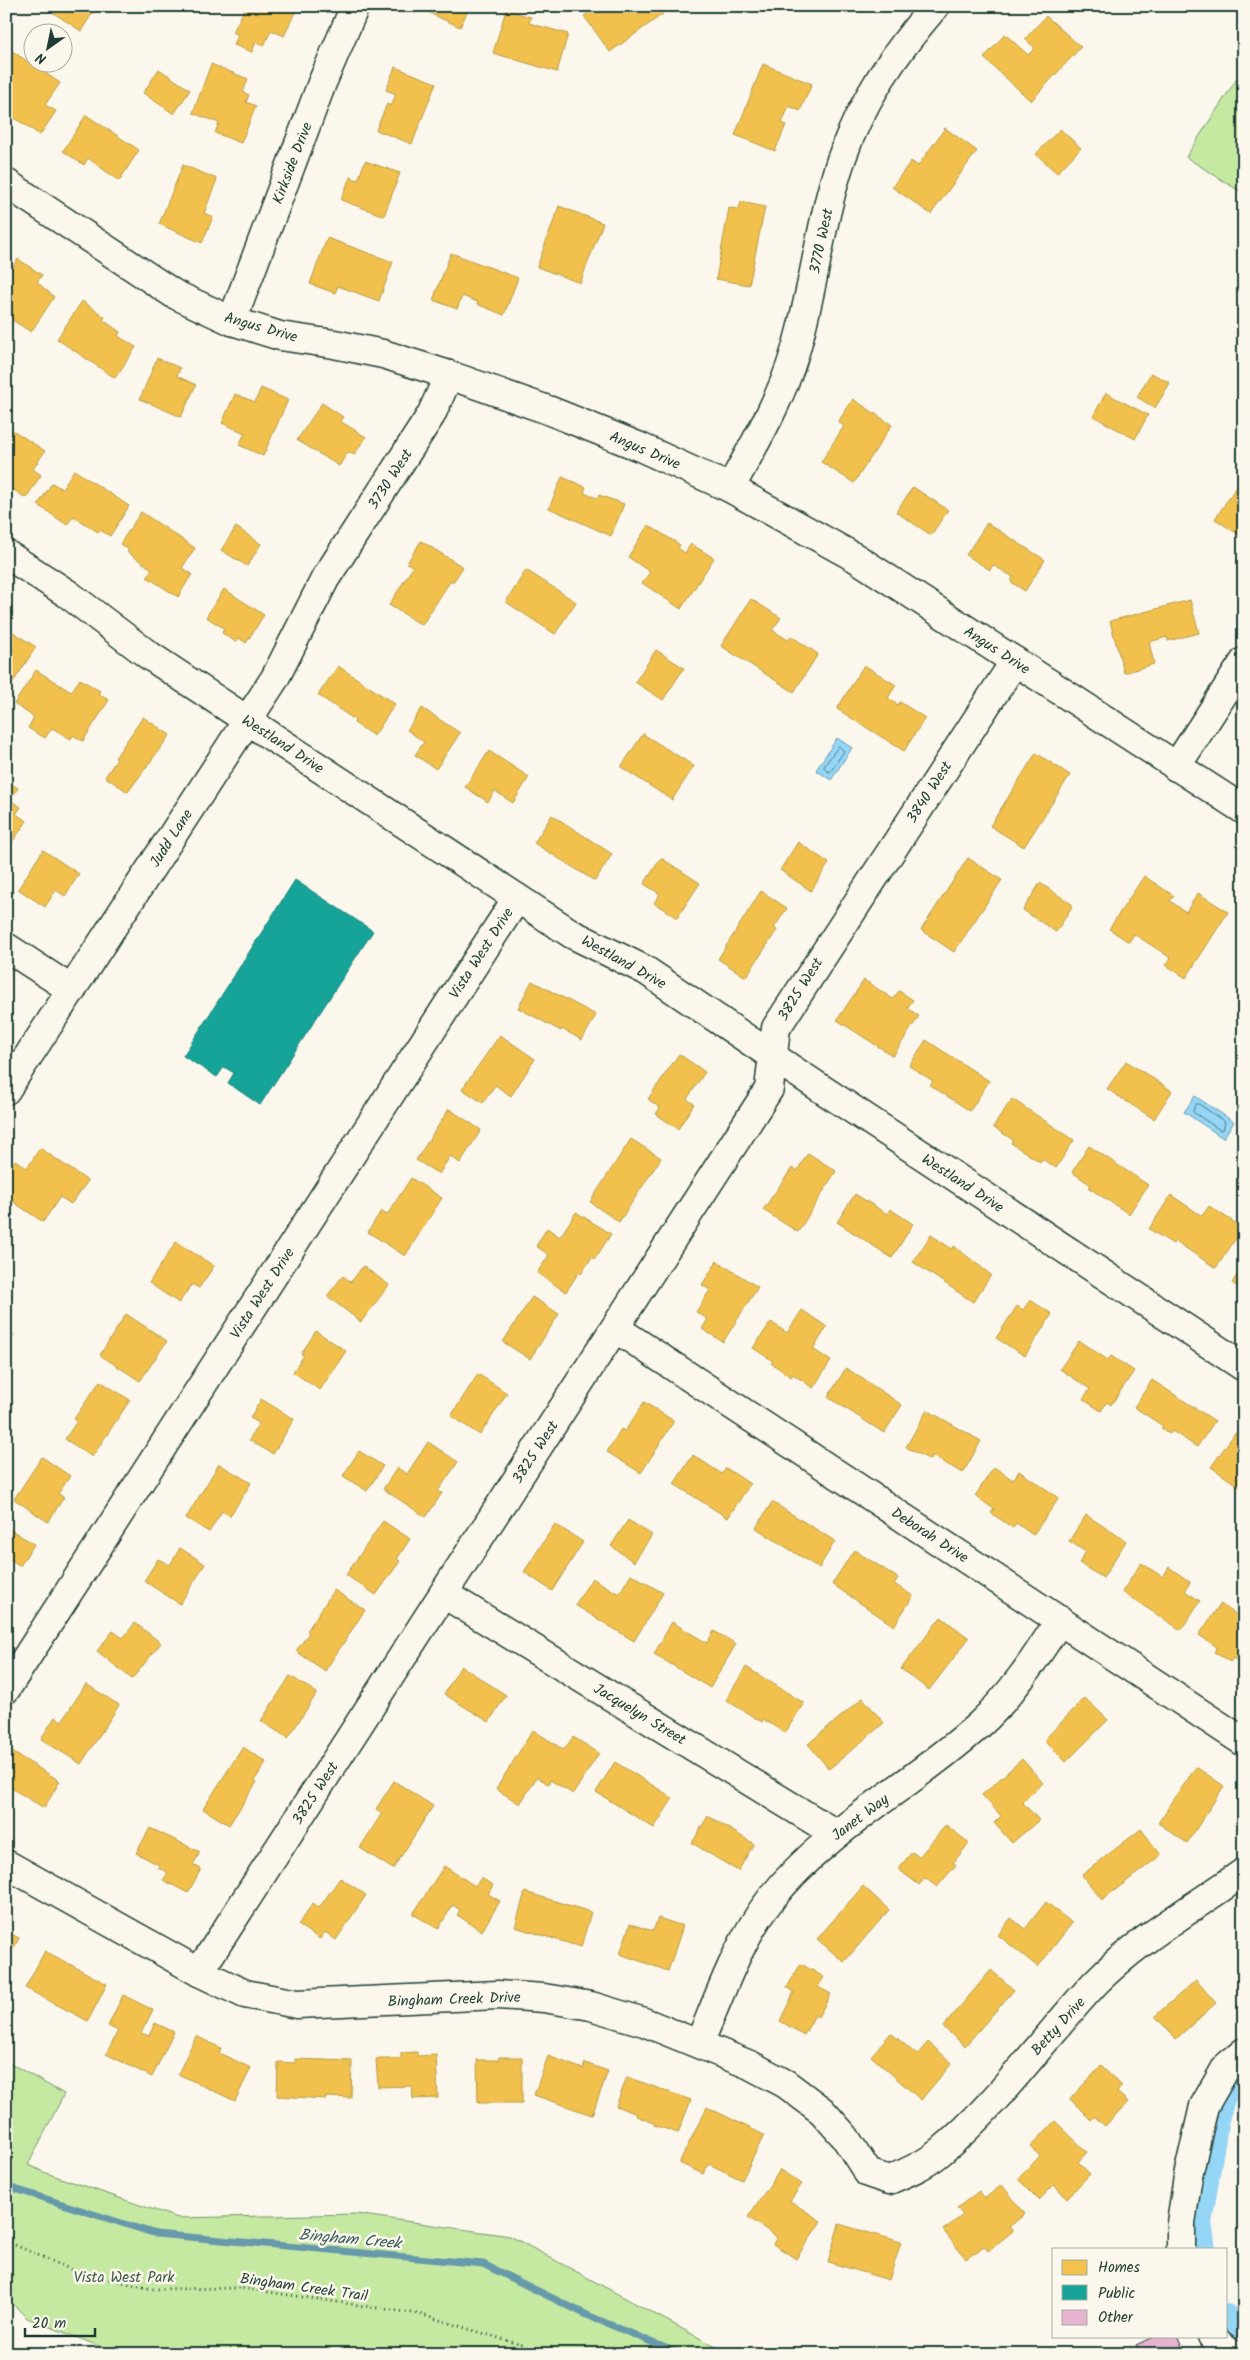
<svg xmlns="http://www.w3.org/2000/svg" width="1250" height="2360" viewBox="0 0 1250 2360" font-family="Kalam,sans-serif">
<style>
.green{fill:#c6e9a2;stroke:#72936b}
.water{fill:#95d6f7;stroke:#6699a9}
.homes{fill:#f2c14e;stroke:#b39946}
.public{fill:#17a398;stroke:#19847a}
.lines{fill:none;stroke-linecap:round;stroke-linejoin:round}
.shore{stroke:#4e7a82;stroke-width:1}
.stream{stroke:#6699a9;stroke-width:7}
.canal{stroke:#95d6f7;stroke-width:24}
.building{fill:#e6b3d1;stroke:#1f3d34}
.minor-casing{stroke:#1f3d34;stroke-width:31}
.path{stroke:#1f3d34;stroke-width:3;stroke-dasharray:1 4;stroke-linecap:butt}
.minor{stroke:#fbf7ec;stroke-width:28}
.labels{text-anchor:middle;stroke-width:5;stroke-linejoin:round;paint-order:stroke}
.street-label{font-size:15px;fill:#1f3d34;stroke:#fbf7ec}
.park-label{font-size:15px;fill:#405f4a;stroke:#fbf7ec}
.water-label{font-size:16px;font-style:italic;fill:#375c5b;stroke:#fbf7ec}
</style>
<rect width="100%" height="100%" fill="#fbf7ec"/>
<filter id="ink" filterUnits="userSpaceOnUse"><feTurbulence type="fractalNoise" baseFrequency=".02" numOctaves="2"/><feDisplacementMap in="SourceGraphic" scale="10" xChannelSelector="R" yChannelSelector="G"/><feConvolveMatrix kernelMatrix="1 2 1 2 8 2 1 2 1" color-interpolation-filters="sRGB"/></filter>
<g filter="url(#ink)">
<g class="green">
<path d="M1244,68V194L1186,157Z"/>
<path d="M6,2061L64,2094L28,2165L46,2173L178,2218L356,2214L510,2236L729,2354H156L109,2350L27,2318L15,2306L6,2302Z"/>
</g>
<g class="water">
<path d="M837,738L852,748L831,780L816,770Z"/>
<path d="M1195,1096L1234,1122L1223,1138L1184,1112Z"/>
</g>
<g class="homes">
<path d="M43,6H97L81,31Z"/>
<path d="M246,6H287L296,10L284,36L271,30L264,46L256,42L252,52L234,45L238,35L233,32Z"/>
<path d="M427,6H470L460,27L425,11Z"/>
<path d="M597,6H658L663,14L610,52L584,16Z"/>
<path d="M506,10L531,17L529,23L568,34L557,72L493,53Z"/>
<path d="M1046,16L1081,47L1031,101L984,58L1005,34L1028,55L1035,48L1025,39Z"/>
<path d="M6,47L60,83L45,105L56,111L40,135L7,113L10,108L6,106Z"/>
<path d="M211,64L248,79L243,92L249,95L246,102L256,106L241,143L215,133L219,123L193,113Z"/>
<path d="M763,64L812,84L800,111L789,106L782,123L786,125L775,151L735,135Z"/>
<path d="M395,67L436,83L412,144L376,130L387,104L391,106L396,94L386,90Z"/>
<path d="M159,69L190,90L174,114L143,93Z"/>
<path d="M86,115L139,150L119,181L88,158L84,165L63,151Z"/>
<path d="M945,128L977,151L931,214L892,187L911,161L918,166Z"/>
<path d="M1060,129L1081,148L1057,173L1036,154Z"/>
<path d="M365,161L400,173L384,216L341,200L350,177L358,180Z"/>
<path d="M183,165L217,179L204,213L213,217L202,243L159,224Z"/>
<path d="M741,202L765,207L749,285L716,279L729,208L739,209Z"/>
<path d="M559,206L603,223L580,283L537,267Z"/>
<path d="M327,238L393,262L379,301L338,286L335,293L310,284Z"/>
<path d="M451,253L518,278L504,315L477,304L478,302L462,296L457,309L433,300Z"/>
<path d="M18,259L42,275L37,282L54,297L31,332L6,316V277Z"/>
<path d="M82,301L105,317L103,320L120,332L118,336L136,347L115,378L57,339Z"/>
<path d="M157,358L180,368L177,376L196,385L181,417L140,399Z"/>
<path d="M1151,373L1170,383L1155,408L1137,397Z"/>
<path d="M261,388L288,400L263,456L239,445L245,433L222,423L235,394L255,402Z"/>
<path d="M1106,393L1148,415L1135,439L1093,416Z"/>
<path d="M853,399L892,425L854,483L821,462L844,426L838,422Z"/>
<path d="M322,403L343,417L340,421L366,437L354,455L348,452L339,466L297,440Z"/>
<path d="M6,426L45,451L33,469L41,475L26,498L6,485Z"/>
<path d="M74,470L129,506L110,536L100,530L98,532L73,516L67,525L38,505L52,483L62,489Z"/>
<path d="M1244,475V538L1215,519Z"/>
<path d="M562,477L586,487L584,493L597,498L599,495L624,504L611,536L549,508Z"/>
<path d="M913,487L948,510L931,535L896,512Z"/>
<path d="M141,512L195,548L182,568L192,574L178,597L147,577L152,569L127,552L129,550L120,544Z"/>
<path d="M987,523L1045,560L1025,591L1011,582L1013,577L993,565L990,570L966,555Z"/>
<path d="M648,525L680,545L678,548L685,553L691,544L714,558L681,609L642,583L650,572L628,557Z"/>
<path d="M236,527L261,544L247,566L221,550Z"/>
<path d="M421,541L463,567L453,582L451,580L422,625L389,605L413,567L407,563Z"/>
<path d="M526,570L576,602L555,634L506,602Z"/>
<path d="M224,589L264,615L246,643L239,638L236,642L222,633L224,628L206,617Z"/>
<path d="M751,599L781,618L772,630L788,640L791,636L818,654L794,692L721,646Z"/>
<path d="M1190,600L1199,633L1168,641L1167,637L1149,642L1154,664L1124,673L1110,621Z"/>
<path d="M7,628L36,647L10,687L6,684Z"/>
<path d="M656,650L684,668L663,700L635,682Z"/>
<path d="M864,665L896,685L888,698L898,705L900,702L925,718L904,751L837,709Z"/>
<path d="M338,666L395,704L374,736L354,723L355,720L318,695Z"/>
<path d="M36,670L71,692L80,679L100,691L98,694L109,700L83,741L73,735L71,739L52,728L45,738L28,728L34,717L14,704Z"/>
<path d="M422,708L460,733L436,769L415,755L424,742L407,730Z"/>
<path d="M143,717L170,735L128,792L105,777L117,759L115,758Z"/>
<path d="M643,734L694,766L672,800L621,767Z"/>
<path d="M489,751L529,777L513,803L495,791L488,802L465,787Z"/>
<path d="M1036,753L1070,775L1024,847L990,826Z"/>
<path d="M6,781L18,788L10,800L21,807L16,814L27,821L6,851Z"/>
<path d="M552,815L612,854L595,881L534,843Z"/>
<path d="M798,842L829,863L811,891L780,870Z"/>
<path d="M43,850L79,874L65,896L56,890L45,907L18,889Z"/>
<path d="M661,858L700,883L677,918L654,903L660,894L644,884Z"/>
<path d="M968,858L1002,880L954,952L921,930Z"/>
<path d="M1144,876L1174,896L1170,901L1186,912L1198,893L1228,912L1186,978L1166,965L1171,958L1134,934L1129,942L1109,929Z"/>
<path d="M1040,883L1073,905L1056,932L1023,910Z"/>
<path d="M761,891L787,908L774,928L777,930L746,977L718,959Z"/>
<path d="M864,980L893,999L899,991L913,1000L907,1008L919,1016L893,1056L837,1020Z"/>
<path d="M532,981L596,1015L582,1040L562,1029L561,1031L518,1008Z"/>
<path d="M500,1035L535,1059L511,1096L495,1085L483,1103L462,1089Z"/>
<path d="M926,1040L989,1081L970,1111L930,1085L933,1081L909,1066Z"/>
<path d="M679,1054L705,1072L687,1099L694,1104L678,1129L656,1114L660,1108L648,1099Z"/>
<path d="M1126,1061L1172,1091L1154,1119L1107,1089Z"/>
<path d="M1012,1099L1074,1140L1056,1168L1042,1159L1040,1162L1011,1143L1013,1140L993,1127Z"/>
<path d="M449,1109L481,1130L460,1163L450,1156L439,1174L416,1160Z"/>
<path d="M631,1139L661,1158L619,1222L590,1202Z"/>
<path d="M1089,1146L1148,1185L1129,1214L1089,1188L1091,1185L1072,1172Z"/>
<path d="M40,1148L88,1181L71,1204L60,1197L43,1222L6,1197V1173L15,1160L27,1168Z"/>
<path d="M808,1153L836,1171L798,1232L763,1210L792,1168L797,1171Z"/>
<path d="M411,1178L442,1198L405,1256L368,1232L381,1211L387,1215Z"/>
<path d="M855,1194L887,1214L890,1209L913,1224L892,1258L837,1222Z"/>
<path d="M1171,1195L1202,1216L1209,1206L1243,1228L1216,1268L1175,1241L1173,1244L1149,1229Z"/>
<path d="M576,1212L611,1234L595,1259L592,1257L581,1274L579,1272L566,1292L537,1273L549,1255L536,1246L547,1228L560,1237Z"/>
<path d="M931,1235L952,1249L954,1246L991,1275L973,1302L913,1262Z"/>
<path d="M176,1242L214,1266L199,1288L192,1284L179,1303L149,1283Z"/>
<path d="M717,1261L758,1287L723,1342L702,1329L708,1319L696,1312L710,1290L702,1285Z"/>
<path d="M1244,1265V1291L1232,1283Z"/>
<path d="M363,1266L389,1285L361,1322L327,1296L343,1276L351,1282Z"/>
<path d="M532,1297L559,1314L530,1359L503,1342Z"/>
<path d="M1030,1300L1052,1314L1025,1356L996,1338L1017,1306L1023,1310Z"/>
<path d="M802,1310L827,1327L813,1349L831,1361L813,1388L793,1374L791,1377L771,1363L773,1361L753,1348L771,1322L787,1333Z"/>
<path d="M126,1314L167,1341L140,1381L100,1355Z"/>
<path d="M6,1331L14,1335L6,1347Z"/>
<path d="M316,1331L346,1351L320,1390L293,1372L304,1355L301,1354Z"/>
<path d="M1079,1341L1108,1360L1111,1356L1134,1371L1111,1405L1107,1402L1101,1411L1083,1399L1090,1389L1060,1369Z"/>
<path d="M846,1368L902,1405L884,1433L828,1397Z"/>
<path d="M478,1374L507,1393L480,1435L451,1416Z"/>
<path d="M1152,1380L1215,1421L1197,1447L1172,1431L1170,1434L1161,1429L1163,1426L1134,1407Z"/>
<path d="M100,1381L130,1400L92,1457L65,1439L77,1421L74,1419Z"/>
<path d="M261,1399L294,1419L273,1454L249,1440L259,1423L250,1418Z"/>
<path d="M644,1402L674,1421L641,1473L607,1452L621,1429L625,1431Z"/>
<path d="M927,1410L981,1441L963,1473L932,1456L930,1460L906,1447Z"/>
<path d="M1235,1433L1244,1439V1490L1211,1467Z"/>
<path d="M428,1442L458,1462L438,1491L442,1493L426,1517L383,1489L397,1468L407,1474Z"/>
<path d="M359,1451L383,1466L367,1491L343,1476Z"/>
<path d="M693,1455L722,1474L726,1468L750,1484L728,1518L674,1484Z"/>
<path d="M42,1457L70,1476L58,1494L64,1497L48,1522L14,1499Z"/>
<path d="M219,1464L251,1483L230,1516L222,1511L209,1532L186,1518Z"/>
<path d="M994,1467L1013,1480L1019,1471L1059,1498L1033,1535L1016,1523L1013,1528L991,1513L994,1509L975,1496Z"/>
<path d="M772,1502L835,1541L819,1568L756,1528Z"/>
<path d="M1086,1515L1126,1541L1103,1578L1079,1563L1086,1552L1069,1541Z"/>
<path d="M628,1520L652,1535L634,1562L611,1546Z"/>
<path d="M383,1521L410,1539L397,1559L400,1561L376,1595L346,1575Z"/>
<path d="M555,1524L583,1542L552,1591L524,1572Z"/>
<path d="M6,1527L34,1544L20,1566L10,1559L6,1565Z"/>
<path d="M180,1548L205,1564L180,1604L144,1581L158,1559L170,1565Z"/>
<path d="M854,1550L898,1578L894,1584L913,1596L894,1626L832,1584Z"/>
<path d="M1141,1563L1163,1577L1169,1567L1190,1582L1185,1591L1200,1601L1181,1630L1122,1592Z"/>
<path d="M631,1574L663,1593L634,1641L575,1605L592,1578L619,1594Z"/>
<path d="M334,1590L365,1610L325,1671L296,1651L309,1633L307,1631Z"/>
<path d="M1220,1604L1244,1619V1671L1239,1668L1242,1664L1233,1658L1230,1662L1214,1652L1217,1647L1199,1635Z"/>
<path d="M941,1617L969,1638L929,1690L901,1669Z"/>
<path d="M672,1622L707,1643L714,1631L736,1644L710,1688L654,1654Z"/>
<path d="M135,1623L161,1643L132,1679L97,1651L113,1631L123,1638Z"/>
<path d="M461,1666L506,1695L489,1722L444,1694Z"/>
<path d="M746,1667L804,1703L785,1733L763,1719L762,1722L726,1700Z"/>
<path d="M290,1676L317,1693L288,1738L261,1721Z"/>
<path d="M86,1684L119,1705L81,1764L41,1739L55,1717L62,1721Z"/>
<path d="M863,1698L884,1723L829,1769L808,1744Z"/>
<path d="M1085,1698L1108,1720L1066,1762L1044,1740Z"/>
<path d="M533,1730L564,1750L573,1737L599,1753L573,1794L550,1780L548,1784L537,1777L520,1804L496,1789Z"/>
<path d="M243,1747L266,1762L255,1780L257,1782L229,1825L203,1809Z"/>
<path d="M12,1752L60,1781L44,1808L6,1785V1761Z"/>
<path d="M1022,1759L1043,1783L1022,1802L1039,1820L1012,1843L994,1823L1001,1816L982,1795Z"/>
<path d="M615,1762L673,1798L654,1828L596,1792Z"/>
<path d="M1196,1767L1224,1786L1187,1843L1158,1823Z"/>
<path d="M394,1781L433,1806L393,1869L360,1848L382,1813L376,1809Z"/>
<path d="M708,1816L754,1844L738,1871L692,1843Z"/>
<path d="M946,1825L969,1843L953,1863L956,1865L937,1887L925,1878L919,1885L898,1869L912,1852L919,1857Z"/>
<path d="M150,1828L200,1852L193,1865L201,1869L188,1893L163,1880L168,1873L158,1867L159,1865L136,1853Z"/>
<path d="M1141,1829L1161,1855L1102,1900L1082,1875Z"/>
<path d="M444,1866L475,1886L481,1878L493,1885L488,1894L500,1901L482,1931L457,1915L460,1910L453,1905L438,1929L413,1914Z"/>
<path d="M340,1878L366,1895L336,1940L325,1932L320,1939L298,1925L313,1903L319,1908Z"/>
<path d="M863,1886L889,1910L844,1962L817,1939Z"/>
<path d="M525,1892L591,1912L581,1947L515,1927Z"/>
<path d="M1046,1902L1072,1923L1038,1967L998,1935L1011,1918L1025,1929Z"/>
<path d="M658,1918L683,1926L668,1971L620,1954L630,1924L653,1931Z"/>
<path d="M6,1931L19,1938L7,1961L6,1960Z"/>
<path d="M45,1951L107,1984L88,2021L25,1988Z"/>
<path d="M801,1964L824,1977L818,1987L831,1994L818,2017L815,2015L804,2035L780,2021L794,1992L787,1987Z"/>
<path d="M991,1970L1014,1990L965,2046L943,2027Z"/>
<path d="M1196,1980L1216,2003L1176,2039L1155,2016Z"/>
<path d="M123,1995L153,2010L141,2033L149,2036L155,2023L174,2032L152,2077L106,2054L118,2031L108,2026Z"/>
<path d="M891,2033L917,2055L928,2042L952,2063L921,2100L871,2056Z"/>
<path d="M196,2036L221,2048L219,2053L251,2068L235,2101L178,2074Z"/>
<path d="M417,2052V2056L436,2055L438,2098L413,2099L412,2086L378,2087L376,2059H401V2053Z"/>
<path d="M548,2056L583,2069L585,2063L608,2071L592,2115L534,2095Z"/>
<path d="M499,2057H522V2103H478L477,2060H499Z"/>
<path d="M295,2059L352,2061L351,2098L326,2097V2099L277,2096L278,2062L295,2063Z"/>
<path d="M1101,2066L1122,2086L1117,2092L1128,2102L1105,2126L1094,2116L1091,2120L1070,2099Z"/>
<path d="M627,2077L691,2100L678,2133L654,2125V2123L636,2116L637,2114L616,2106Z"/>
<path d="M707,2107L764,2135L742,2180L709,2164L703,2174L679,2163Z"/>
<path d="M1055,2121L1087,2152L1078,2162L1090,2174L1067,2198L1054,2185L1039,2200L1018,2179L1040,2156L1030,2147Z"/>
<path d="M780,2170L802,2184L790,2201L821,2221L796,2259L773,2244L777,2237L748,2217Z"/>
<path d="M1002,2185L1025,2214L1009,2227L1013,2231L988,2251L984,2246L966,2259L943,2230L963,2215L957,2208L979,2191L985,2198Z"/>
<path d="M839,2224L901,2242L889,2280L828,2262Z"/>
</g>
<path class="public" d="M295,880L373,931L260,1105L228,1083L234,1073L224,1067L217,1077L183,1056Z"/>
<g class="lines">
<g class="shore">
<path d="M839,746L844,751L831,771L828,772L824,767Z"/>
<path d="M1196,1104H1199L1225,1122L1223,1130H1220L1193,1112Z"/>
</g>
<path class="stream" d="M6,2186L156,2234L483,2264L587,2315L680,2354"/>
<g class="canal">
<path d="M1204,2249L1200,2223L1217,2119L1223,2099L1231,2083L1244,2069"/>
<path d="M1226,2316L1244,2329"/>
</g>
</g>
<path class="building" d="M1155,2336H1177L1185,2354H1140L1136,2345Z"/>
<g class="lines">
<g class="minor-casing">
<g id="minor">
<path d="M6,183L174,294L232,321L280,336L334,344L383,354L449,375L548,410L640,447L730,488L856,558L1244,810"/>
<path d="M232,321L322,83L355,6"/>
<path d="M730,488C754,445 781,400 795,352C814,289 820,222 841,160C861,101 895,53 935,6"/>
<path d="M6,554L68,594L147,654L271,736L572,934L645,970L793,1070L1244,1367"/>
<path d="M1176,767L1244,662"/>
<path d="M6,947L72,990"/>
<path d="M6,1090L275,678L325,579L431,415L449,375"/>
<path d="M615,1328L1244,1742"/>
<path d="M444,1594L836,1834"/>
<path d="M6,1689L517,898"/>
<path d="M6,1864L199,1972L245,1994L297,2004L498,1995L544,1998L591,2006L644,2022L750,2065L786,2084L822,2111L845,2137L868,2173L889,2180C906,2173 925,2165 939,2153C998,2104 1043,2039 1095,1983C1138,1939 1194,1908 1244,1872"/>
<path d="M199,1972L769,1089L776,1028L1015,661"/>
<path d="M699,2044C720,1995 738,1941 771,1899C828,1827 912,1786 979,1725C1012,1695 1036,1657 1060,1620"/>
<path d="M1181,2249V2223L1188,2176L1204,2106L1227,2066L1244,2052"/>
<path d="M1212,2336L1219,2345L1232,2354"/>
</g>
</g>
<path class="path" d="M6,2241L74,2271L152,2289L241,2288L419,2314L522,2345L540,2354"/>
<use href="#minor" class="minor"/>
</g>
</g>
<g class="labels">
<g class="street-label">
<text transform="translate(292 163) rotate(-69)" y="5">Kirkside Drive</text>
<text transform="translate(821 241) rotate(-78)" y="5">3770 West</text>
<text transform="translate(261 327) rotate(16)" y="5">Angus Drive</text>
<text transform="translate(645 450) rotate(23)" y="5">Angus Drive</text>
<text transform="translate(390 479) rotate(-57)" y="5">3730 West</text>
<text transform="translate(997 650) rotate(33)" y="5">Angus Drive</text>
<text transform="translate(283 744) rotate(33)" y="5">Westland Drive</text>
<text transform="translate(929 792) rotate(-57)" y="5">3840 West</text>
<text transform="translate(171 838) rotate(-57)" y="5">Judd Lane</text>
<text transform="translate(481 953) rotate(-57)" y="5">Vista West Drive</text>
<text transform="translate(624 962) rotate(29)" y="5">Westland Drive</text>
<text transform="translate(800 989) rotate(-58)" y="5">3825 West</text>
<text transform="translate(963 1183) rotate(33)" y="5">Westland Drive</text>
<text transform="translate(262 1293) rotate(-57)" y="5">Vista West Drive</text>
<text transform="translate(535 1452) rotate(-57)" y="5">3825 West</text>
<text transform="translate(930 1535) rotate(33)" y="5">Deborah Drive</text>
<text transform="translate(640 1714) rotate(31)" y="5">Jacquelyn Street</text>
<text transform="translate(315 1793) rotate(-57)" y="5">3825 West</text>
<text transform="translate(860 1817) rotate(-37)" y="5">Janet Way</text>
<text transform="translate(454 1999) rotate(-2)" y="5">Bingham Creek Drive</text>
<text transform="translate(1058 2026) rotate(-48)" y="5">Betty Drive</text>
<text transform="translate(304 2287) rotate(8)" y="5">Bingham Creek Trail</text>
</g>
<g class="park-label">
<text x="124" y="2282">Vista West Park</text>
</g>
<g class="water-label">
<text transform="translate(350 2238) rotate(5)" y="6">Bingham Creek</text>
</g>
</g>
<rect width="1250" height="2360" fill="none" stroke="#fbf7ec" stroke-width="25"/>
<rect x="12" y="12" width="1225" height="2335" fill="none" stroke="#1f3d34" stroke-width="2" filter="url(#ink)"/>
<rect x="1052" y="2248" width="175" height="90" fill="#fbf7ec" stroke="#a3ada2"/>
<rect x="1062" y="2260" width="25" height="15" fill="#f2c14e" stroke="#a3ada2"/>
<text x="1098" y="2272" font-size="15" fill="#1f3d34">Homes</text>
<rect x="1062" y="2285" width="25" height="15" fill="#17a398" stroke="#a3ada2"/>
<text x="1098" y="2298" font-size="15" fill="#1f3d34">Public</text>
<rect x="1062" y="2310" width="25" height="15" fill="#e6b3d1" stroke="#a3ada2"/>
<text x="1098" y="2322" font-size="15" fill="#1f3d34">Other</text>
<g transform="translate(48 48) rotate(213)"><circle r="24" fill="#fbf7ec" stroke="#a3ada2"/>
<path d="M0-4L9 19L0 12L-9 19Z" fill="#1f3d34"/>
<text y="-8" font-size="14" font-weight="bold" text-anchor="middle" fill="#1f3d34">N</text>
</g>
<path d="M25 2328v8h70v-8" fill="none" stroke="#1f3d34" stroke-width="2.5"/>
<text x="32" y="2328" font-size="15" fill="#1f3d34" stroke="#fbf7ec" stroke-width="4" paint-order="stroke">20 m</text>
</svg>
